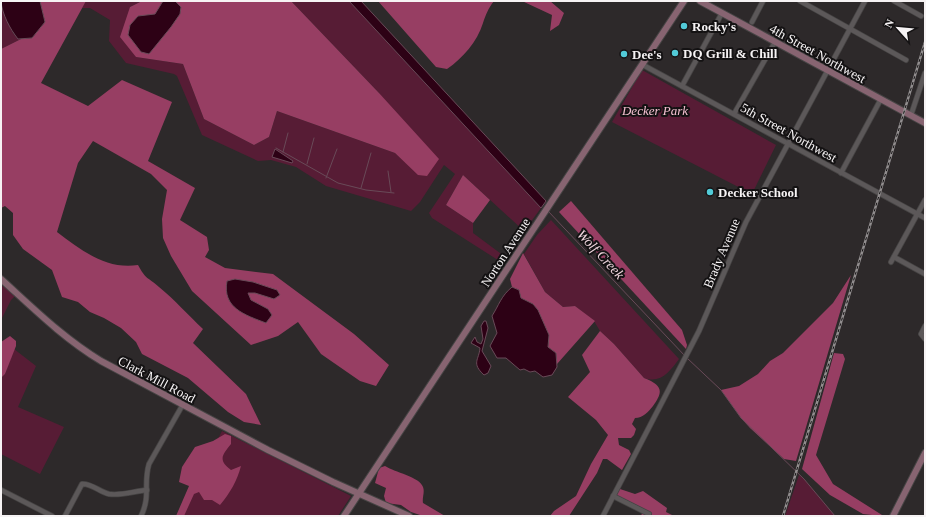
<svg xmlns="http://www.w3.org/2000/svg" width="926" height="517" viewBox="0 0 926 517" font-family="Georgia,serif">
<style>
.green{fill:#571c35}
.forest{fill:#973e63}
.water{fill:#2d0115;stroke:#694a58}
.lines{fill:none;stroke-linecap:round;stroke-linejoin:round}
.stream{stroke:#694a58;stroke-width:1}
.street-casing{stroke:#464444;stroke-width:6}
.secondary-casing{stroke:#464444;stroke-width:8}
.street{stroke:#5c5859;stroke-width:4.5}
.secondary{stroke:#876471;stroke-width:6}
.rail-casing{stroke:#928e8f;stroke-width:2.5}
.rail{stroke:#141213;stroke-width:1;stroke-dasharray:3;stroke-linecap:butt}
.poi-dot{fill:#52cbd8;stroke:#141213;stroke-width:1.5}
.labels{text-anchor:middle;stroke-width:4;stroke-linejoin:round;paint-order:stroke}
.poi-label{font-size:13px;font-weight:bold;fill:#f6f3f4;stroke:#141213;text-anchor:start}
.street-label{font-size:13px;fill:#f6f3f4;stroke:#141213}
.park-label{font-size:13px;font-style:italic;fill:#f4c0d1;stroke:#141213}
.water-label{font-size:14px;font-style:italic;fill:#f1d7df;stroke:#141213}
</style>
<rect width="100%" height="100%" fill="#2d292a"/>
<g class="green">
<path d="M86,1H142L130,7L136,57L183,64L204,119L254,145L269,137L277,111L395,153L418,174L379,93L291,1H349L541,208L524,231L463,175L446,205L473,223V233L504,256L501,262L432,218L429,213L455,174L444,165L420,202L411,211L326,186L296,167L271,160L258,161L202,135L177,76L174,74L126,63L109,41L110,20L90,8H82Z"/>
<path d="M1,3L13,33L18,39H21L1,49Z"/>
<path d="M642,70L776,145L752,194L612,122Z"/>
<path d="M551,220L679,359C670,371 661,384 644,378L614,344L600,331L594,321L575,306L563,307L545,292L524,254L537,235Z"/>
<path d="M1,285L16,295L11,300L1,320Z"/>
<path d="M14,349L36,366L18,407L64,427L40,474L1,454V378L5,374Z"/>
<path d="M222,431L351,496L338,516H178Z"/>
<path d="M799,475L804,479L835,516H785Z"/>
</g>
<g class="forest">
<path d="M40,1H86L41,83L88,106L122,80L172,102L148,161L195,188L180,220L207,237L209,250L205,257L225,268L273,274L354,334L389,365L376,386L360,381L321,354L298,322L278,336L251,345L192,291L171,256L163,238L162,219L167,190L151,174L93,141L78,163L57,232C81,250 106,270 138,265C146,280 148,277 159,287C175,300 188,315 203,329L193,343L246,394L261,425L244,422L228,412L188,378L142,354L136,342L121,328L104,318L90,312L78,302L62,297L52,270L23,249L13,235V213L5,206L1,208V49L21,39L32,38L45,22Z"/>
<path d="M142,1H291L379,93L439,159L427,176L418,175L395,153L277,111L269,137L254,145L204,119L183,64L136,57L120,37L130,7Z"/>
<path d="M378,1H494C488,9 486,14 483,23C477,42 463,58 447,69L436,67Z"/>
<path d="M522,1H550L564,13L559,25L550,31L552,15Z"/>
<path d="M463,175L490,200L473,223L446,205Z"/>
<path d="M571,201L682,330L687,345L686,349L559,212Z"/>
<path d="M523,253L545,292L563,307L575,306L595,321L557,364L556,353L548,347L549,335L533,304L521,298L519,290L512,287L510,279Z"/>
<path d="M851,275L796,461L784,459L750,428L741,418L721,390L739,386L758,374L770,361L783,353L833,303Z"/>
<path d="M600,331L614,344L644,378C662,385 664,391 653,406C648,412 643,418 635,418L632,424L636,429L634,435L631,438H618L619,445L629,450L631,454L622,470L607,459H603L597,473L569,516H550L554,511L576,496L591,464L608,435L596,420L568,397L590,372L582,355Z"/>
<path d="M10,336L16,341V346L5,374L1,378V342Z"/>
<path d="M834,353L843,354L845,359L816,455L833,484L882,515L881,516L863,514L830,495L802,469Z"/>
<path d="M225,434L231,436V444C223,454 217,460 231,470L241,466C237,481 230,493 220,505L212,500H204L199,492L194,494L184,516H176L189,486L179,482L182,467L195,447L213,441Z"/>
<path d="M385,466C394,472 420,477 423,487C425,492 422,498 423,503L445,516H423L411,512L401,505L386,503L384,496L386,488L375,483L379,468Z"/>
<path d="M617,488L635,494L643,491L667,508L666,512L674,516H641L643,511L613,496Z"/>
</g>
<g class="water">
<path d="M1,1H40L45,22L32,38L18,39C10,29 2,14 1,1Z"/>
<path d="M163,1H175L181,7L180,14L171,27L149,54L141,52L128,35L130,25L138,16L155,14Z"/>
<path d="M349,1H361L546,201L541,208Z"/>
<path d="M275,149L293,161L292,163L272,157Z"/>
<path d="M235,279L253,282L277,290L280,295L274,299L255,293H248L251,300L268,309L272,315L266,323C245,315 222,308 227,281Z"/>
<path d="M512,287L519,290L521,298L533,304L538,310L549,335L548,347L556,353L557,367L552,375L543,377L535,371L530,372L524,369L520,370L506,358H497L490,346L497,333L492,316C499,305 501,296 512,287Z"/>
<path d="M484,321H486L488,328L482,351L491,366L488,373L484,375C471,363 479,360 480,348L471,343L475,337L477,342L481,344L483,339L481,326Z"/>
</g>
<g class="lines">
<g class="stream">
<path d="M276,148L338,183L366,190L394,193"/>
<path d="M283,152L288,133"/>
<path d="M307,164L314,138"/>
<path d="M388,171L391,192"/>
<path d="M326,178L337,149"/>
<path d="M361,188L371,153"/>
<path d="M548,211L685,356"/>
<path d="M687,358L721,390L741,418L804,479L835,516"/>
</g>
<g class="street-casing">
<g id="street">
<path d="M800,1L906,60"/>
<path d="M894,1L921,16"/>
<path d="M752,22L763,1"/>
<path d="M643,65L925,218"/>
<path d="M682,86L722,13"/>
<path d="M734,114L775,42"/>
<path d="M911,115L925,73"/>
<path d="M841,173L881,99"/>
<path d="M894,257L925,274"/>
<path d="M891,262L925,200"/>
<path d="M925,326L921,334L925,339"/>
<path d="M1,490L52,516"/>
<path d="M613,496L649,514"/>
<path d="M65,516L82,484C91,483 100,492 109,494C121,496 135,491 147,490"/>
<path d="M141,516C151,496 143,484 149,464L182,406"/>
<path d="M603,516L699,331L746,222L865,1"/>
</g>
</g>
<g class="secondary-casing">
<g id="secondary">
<path d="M700,1L925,123"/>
<path d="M1,279C33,308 63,338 101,361L268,450L333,482L409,516"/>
<path d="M344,516L684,1"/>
<path d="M893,516L925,453"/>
</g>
</g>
<use href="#street" class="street"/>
<use href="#secondary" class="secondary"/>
<g class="rail-casing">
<path id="rail" d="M783,516L925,42"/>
</g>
<use href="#rail" class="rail"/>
</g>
<g class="poi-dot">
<circle cx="684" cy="26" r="4"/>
<circle cx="675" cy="53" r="4"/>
<circle cx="624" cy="54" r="4"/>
<circle cx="710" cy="192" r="4"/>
</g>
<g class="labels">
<g class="poi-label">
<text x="692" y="31">Rocky's</text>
<text x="683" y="58">DQ Grill &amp; Chill</text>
<text x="632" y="59">Dee's</text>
<text x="718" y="197">Decker School</text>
</g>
<g class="street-label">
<text transform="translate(818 53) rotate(29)" y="5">4th Street Northwest</text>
<text transform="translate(789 132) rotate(29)" y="5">5th Street Northwest</text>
<text transform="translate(505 252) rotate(-57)" y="5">Norton Avenue</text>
<text transform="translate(721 253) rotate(-67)" y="5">Brady Avenue</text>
<text transform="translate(157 379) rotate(28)" y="5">Clark Mill Road</text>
</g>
<g class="park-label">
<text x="655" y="115">Decker Park</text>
</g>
<g class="water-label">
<text transform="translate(601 254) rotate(47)" y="5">Wolf Creek</text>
</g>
</g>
<rect width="926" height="517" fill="none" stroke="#f6f3f4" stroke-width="4"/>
<g transform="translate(898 28) rotate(297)" stroke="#141213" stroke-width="3" paint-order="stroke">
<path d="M0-3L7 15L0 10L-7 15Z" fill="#f6f3f4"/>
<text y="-6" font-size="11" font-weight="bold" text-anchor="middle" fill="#f6f3f4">N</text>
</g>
</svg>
